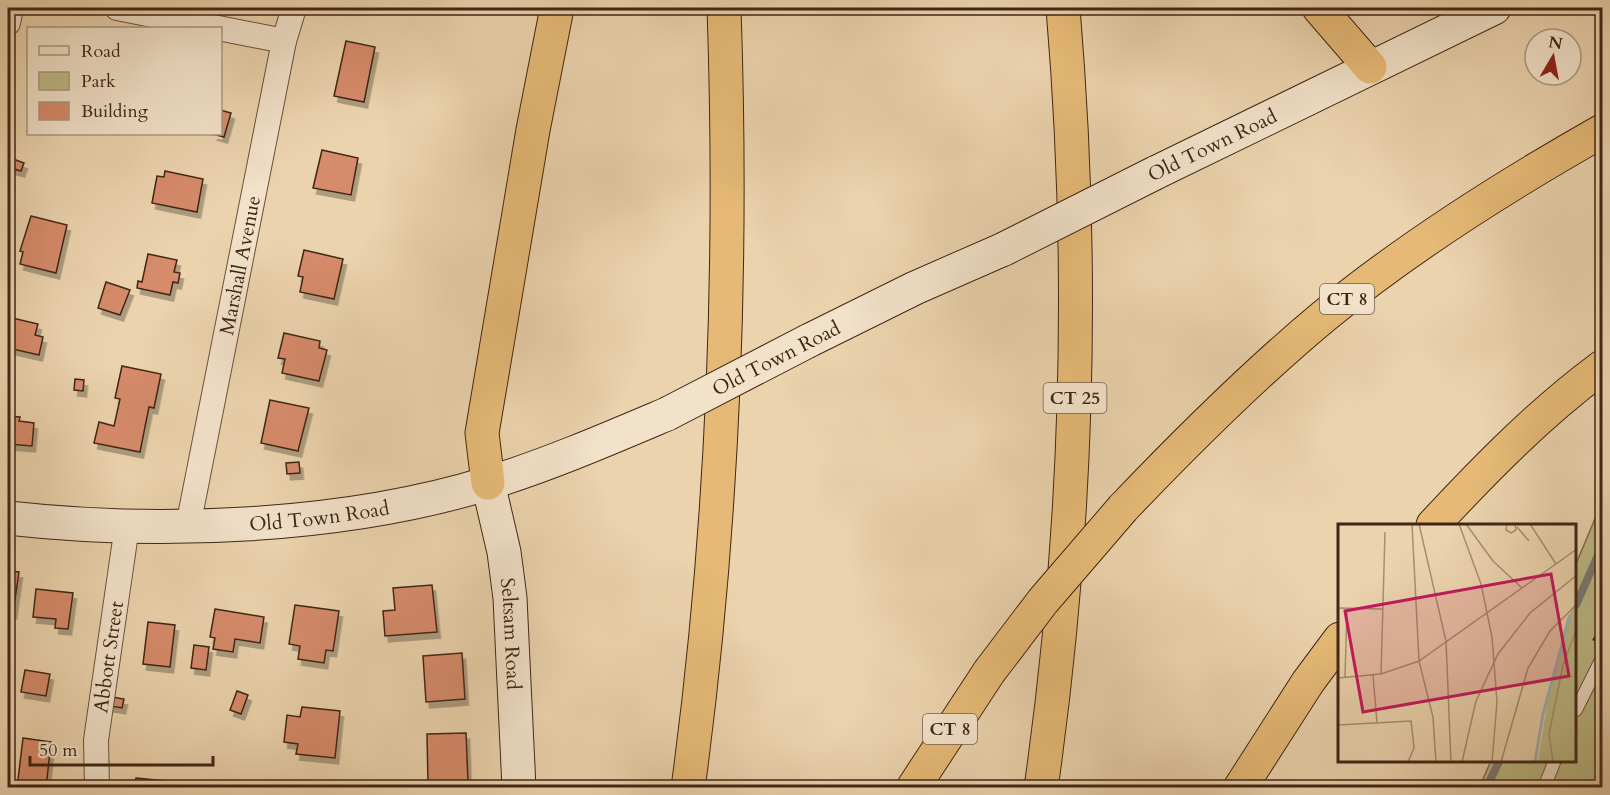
<svg xmlns="http://www.w3.org/2000/svg" width="1610" height="795" viewBox="0 0 1610 795" font-family="Cardo,serif">
<style>
.green{fill:#bdbb86;stroke:#7e704e;stroke-width:1.5}
.lines{fill:none;stroke-linecap:round;stroke-linejoin:round}
.stream{stroke:#787b76;stroke-width:8}
.building{fill:#d68b6a;stroke:#402616;stroke-width:1.5;filter:url(#shadow)}
.service-casing{stroke:#6b513c;stroke-width:14}
.minor-casing{stroke:#6b513c;stroke-width:26}
.secondary-casing{stroke:#402616;stroke-width:35}
.motorway-casing{stroke:#402616;stroke-width:35}
.path{stroke:#402616;stroke-width:4;stroke-dasharray:4.5 3;stroke-linecap:butt}
.service{stroke:#f2e2ca;stroke-width:12}
.minor{stroke:#f2e2ca;stroke-width:24}
.secondary{stroke:#f2e2ca;stroke-width:33}
.motorway{stroke:#e6ba76;stroke-width:33}
.secondary-bridge-casing{stroke:#402616;stroke-width:35;stroke-linecap:butt}
.motorway-bridge-casing{stroke:#402616;stroke-width:35;stroke-linecap:butt}
.secondary-bridge{stroke:#f2e2ca;stroke-width:33}
.motorway-bridge{stroke:#e6ba76;stroke-width:33}
.labels{text-anchor:middle;stroke-width:5;stroke-linejoin:round;paint-order:stroke}
.shield{fill:#f2e2ca;stroke:#755e4c;stroke-width:1.5}
.shield-label{font-size:18px;font-weight:bold;fill:#402616}
.street-label{font-size:20px;fill:#402616;stroke:#f2e2ca}
.inset-river{fill:none;stroke:#9eb4b6;stroke-width:3}
.inset-road{fill:none;stroke:#a78e71;stroke-width:1.5}
.view{fill:#c2185b;fill-opacity:0.15;stroke:#c2185b;stroke-width:3}
.inset-edge{fill:none;stroke:#402616;stroke-width:3}
</style>
<defs>
<filter id="shadow"><feDropShadow dx="3.5" dy="6" stdDeviation="0" flood-color="#0004"/></filter>
</defs>
<rect width="100%" height="100%" fill="#ebd3ad"/>
<filter id="stains"><feTurbulence type="fractalNoise" baseFrequency=".00333" numOctaves="4"/><feColorMatrix values="0 0 0 0 .2 0 0 0 0 .09 0 0 0 0 .02 0 0 0 .5 -.17"/></filter>
<radialGradient id="worn" r=".72"><stop offset=".6" stop-color="#630" stop-opacity="0"/><stop offset="1" stop-color="#630" stop-opacity=".3"/></radialGradient>
<path class="green" d="M1602,502V787L1479,788L1491,761L1576,760V564Z"/>
<g class="lines">
<g class="stream">
<path d="M1576,605L1602,546"/>
<path d="M1486,788L1500,760"/>
</g>
</g>
<g class="building">
<path d="M346,41L375,47L364,102L334,96Z"/>
<path d="M220,110L231,113L224,137L213,134H220Z"/>
<path d="M322,150L358,158L351,195L313,188Z"/>
<path d="M13,159L24,163L21,171L10,168Z"/>
<path d="M165,171L203,179L197,212L152,203L157,176L164,177Z"/>
<path d="M31,216L67,225L56,273L20,264L23,252L20,251Z"/>
<path d="M304,250L343,259L334,299L300,292L303,277L298,276Z"/>
<path d="M148,254L177,260L174,272L180,273L178,283L173,282L170,295L137,288L138,281L142,282Z"/>
<path d="M106,282L130,290L120,315L98,308Z"/>
<path d="M8,317L38,324L35,335L43,337L39,355L8,348Z"/>
<path d="M284,333L320,341L319,348L327,350L319,381L282,373L285,359L278,358Z"/>
<path d="M122,366L161,374L154,408L149,407L140,452L94,443L99,422L114,426L120,399L115,398Z"/>
<path d="M75,379L84,380L83,391L74,390Z"/>
<path d="M270,400L309,408L298,451L261,443Z"/>
<path d="M8,416L20,417L19,421L34,423L32,446L8,444Z"/>
<path d="M299,462L300,473L287,474L286,463Z"/>
<path d="M8,571L19,572L13,613L8,612Z"/>
<path d="M432,585L437,632L385,636L383,611L395,610L393,588Z"/>
<path d="M36,589L73,593L68,629L55,628L56,619L33,617Z"/>
<path d="M295,605L339,611L333,651L326,650L324,663L298,659L300,646L289,644Z"/>
<path d="M215,609L264,617L260,643L235,639L233,652L213,649L215,638L210,637Z"/>
<path d="M148,622L175,625L170,667L143,664Z"/>
<path d="M194,645L209,647L206,670L191,668Z"/>
<path d="M462,653L465,699L426,702L423,656Z"/>
<path d="M25,670L50,674L46,696L21,692Z"/>
<path d="M237,691L248,695L241,714L230,710Z"/>
<path d="M112,697L124,699L122,708L110,706Z"/>
<path d="M302,707L340,711L335,758L296,754L298,744L284,742L287,715L300,717Z"/>
<path d="M466,733L468,781L428,782L427,734Z"/>
<path d="M23,738L51,742L46,788H17Z"/>
<path d="M136,778L166,781V788H135Z"/>
</g>
<g class="lines">
<g class="service-casing">
<g id="service">
<path d="M1576,710L1602,658"/>
<path d="M1544,788L1555,760"/>
</g>
</g>
<g class="minor-casing">
<g id="minor">
<path d="M117,8L284,41"/>
<path d="M8,23L11,8"/>
<path id="s1" d="M188,526L284,41L294,8"/>
<path id="s2" d="M97,788L96,740L127,526"/>
</g>
</g>
<g class="secondary-casing">
<g id="secondary">
<path d="M1155,173L1494,8"/>
<path d="M808,341L915,288L1004,249"/>
<path id="s3" d="M488,483L504,552L510,598L519,788"/>
<path id="s4" d="M8,518C159,535 343,528 489,483C550,464 608,439 667,414"/>
</g>
</g>
<g class="motorway-casing">
<g id="motorway">
<path d="M1319,8L1370,67"/>
<path d="M488,483L482,433L533,130L557,8"/>
<path d="M1123,508C1187,441 1252,376 1323,317C1409,246 1505,186 1602,131"/>
<path d="M1433,525C1486,468 1540,413 1602,367"/>
<path d="M688,788C723,530 733,267 724,8"/>
<path d="M913,788L989,672"/>
<path d="M1041,788C1078,529 1085,268 1063,8"/>
<path d="M1240,788L1308,682L1340,639"/>
</g>
</g>
<path class="path" d="M1594,641L1602,626"/>
<use href="#service" class="service"/>
<use href="#minor" class="minor"/>
<use href="#secondary" class="secondary"/>
<use href="#motorway" class="motorway"/>
<g class="secondary-bridge-casing">
<g id="secondary-bridge">
<path d="M1004,249L1155,173"/>
<path d="M667,414L808,341"/>
</g>
</g>
<g class="motorway-bridge-casing">
<path id="motorway-bridge" d="M989,672L1043,601L1123,508"/>
</g>
<use href="#secondary-bridge" class="secondary-bridge"/>
<use href="#motorway-bridge" class="motorway-bridge"/>
</g>
<g class="labels">
<g class="shield">
<rect x="1320" y="284" width="54" height="30" rx="4.5"/>
<rect x="1043.5" y="383" width="63" height="30" rx="4.5"/>
<rect x="923" y="714" width="54" height="30" rx="4.5"/>
</g>
<g class="shield-label">
<text x="1347" y="305">CT 8</text>
<text x="1075" y="404">CT 25</text>
<text x="950" y="735">CT 8</text>
</g>
<g class="street-label">
<text transform="translate(1212 145) rotate(-26)" y="7">Old Town Road</text>
<text dy="7" stroke="none"><textPath href="#s1" startOffset="266">Marshall Avenue</textPath></text>
<text transform="translate(776 358) rotate(-27)" y="7">Old Town Road</text>
<text dy="7" stroke="none"><textPath href="#s4" startOffset="312">Old Town Road</textPath></text>
<text dy="7" stroke="none"><textPath href="#s3" startOffset="153">Seltsam Road</textPath></text>
<text dy="7" stroke="none"><textPath href="#s2" startOffset="132">Abbott Street</textPath></text>
</g>
</g>
<g transform="translate(1338 524)">
<rect width="238" height="238" fill="#ebd3ad"/>
<path d="M238,79V238H200L210,175L229,94Z" fill="#bdbb86"/>
<path class="inset-river" d="M197,238L205,190L232,91"/>
<path class="inset-road" d="M74,0L81,137M81,0L108,117L113,238M121,0L143,60L154,113L159,178L154,238M128,0L155,37L184,64M169,0L168,6L173,9L178,6L177,0M192,0L218,40M179,3L191,17M0,84L44,85M81,137L95,193L98,238M43,150L47,8M35,151L39,199M7,153L9,85M0,154L43,150L81,137L239,25M0,201L73,197L76,224L70,238M124,238L138,177L160,130L192,89L239,51M163,238L190,144L212,107L239,80M215,238L211,210L225,141L239,104"/>
<path class="view" d="M213,50L231,152L25,188L7,87Z"/>
<rect width="238" height="238" class="inset-edge"/>
</g>
<rect width="1610" height="795" fill="none" stroke="#ebd3ad" stroke-width="30"/>
<rect x="9" y="9" width="1592" height="777" fill="none" stroke="#402616" stroke-width="3"/>
<rect x="15" y="15" width="1580" height="765" fill="none" stroke="#402616" stroke-width="1.5"/>
<rect x="27" y="27" width="195" height="108" fill="#f2e2ca" stroke="#ab9782" stroke-width="1.5"/>
<rect x="39" y="46" width="30" height="9" fill="#f2e2ca" stroke="#ab9782" stroke-width="1.5"/>
<text x="81" y="57" font-size="18" fill="#402616">Road</text>
<rect x="39" y="72" width="30" height="18" fill="#bdbb86" stroke="#ab9782" stroke-width="1.5"/>
<text x="81" y="87" font-size="18" fill="#402616">Park</text>
<rect x="39" y="102" width="30" height="18" fill="#d68b6a" stroke="#ab9782" stroke-width="1.5"/>
<text x="81" y="117" font-size="18" fill="#402616">Building</text>
<g transform="translate(1553 57) rotate(10)"><circle r="28" fill="#f2e2ca" stroke="#ab9782" stroke-width="1.5"/>
<path d="M0-4.5L10 22L0 15L-10 22Z" fill="#8f2418"/>
<text y="-9" font-size="16" font-weight="bold" text-anchor="middle" fill="#402616">N</text>
</g>
<path d="M30 756v9h183v-9" fill="none" stroke="#402616" stroke-width="3"/>
<text x="39" y="756" font-size="18" fill="#402616" stroke="#f2e2ca" stroke-width="4.5" paint-order="stroke">50 m</text>
<rect width="100%" height="100%" filter="url(#stains)"/>
<rect width="100%" height="100%" fill="url(#worn)"/>
</svg>
